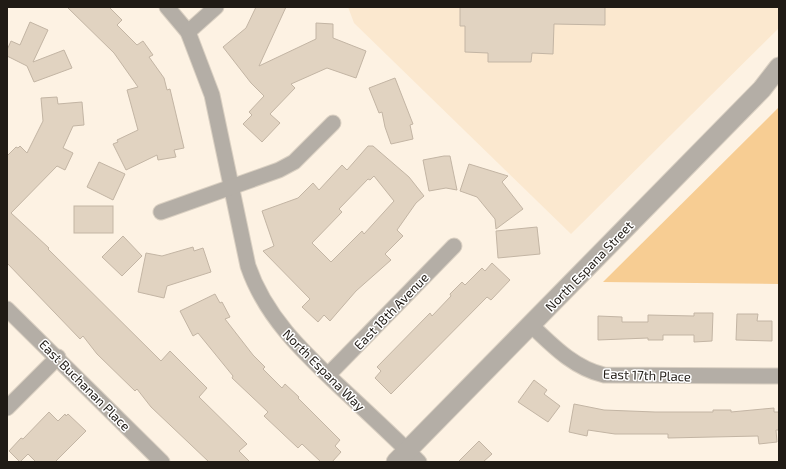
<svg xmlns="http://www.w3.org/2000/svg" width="786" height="469" viewBox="0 0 786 469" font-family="'Exo 2',sans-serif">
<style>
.built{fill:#fbe8cf}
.green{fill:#f7cd93}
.building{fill:#e1d3c1;stroke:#c3b5a4;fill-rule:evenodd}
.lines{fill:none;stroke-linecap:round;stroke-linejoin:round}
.minor-casing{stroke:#dad0c2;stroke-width:17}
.tertiary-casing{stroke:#dad0c2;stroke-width:21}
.minor{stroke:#b4aea6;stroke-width:15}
.tertiary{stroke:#b4aea6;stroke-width:19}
.labels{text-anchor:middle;stroke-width:3;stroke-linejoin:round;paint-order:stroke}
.street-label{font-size:13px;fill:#201b15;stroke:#fff}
</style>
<rect width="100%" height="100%" fill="#fdf2e3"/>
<path class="built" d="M348,7H779V28L571,234L354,23Z"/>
<path class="green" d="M779,107V284L603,282Z"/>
<g class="building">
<path d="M67,7H109L122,20L117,25L137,45L143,41L153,55L149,57L164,78L167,90L170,89L184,148L174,150L176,157L158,160L157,155L126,170L113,144L118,142L117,140L138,130L127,90L138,87L114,53Z"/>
<path d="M256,7H286L259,66L316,39V23L333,24V38L366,51L356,78L327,68L291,84L295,88L270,114L280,123L262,142L243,124L252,115L249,112L264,96L251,83L223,47L246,28Z"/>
<path d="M460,7H605V25L554,24L553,54L532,53L531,62H488V53L465,52V26H460Z"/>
<path d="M30,22L48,30L33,62L64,50L72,68L34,82L27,66L7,56V50L11,41L20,45Z"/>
<path d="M395,78L413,124L410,125L413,139L391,144L385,127L382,112L379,113L369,88Z"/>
<path d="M57,97L58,104L82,102L84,125L73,126L63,148L73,153L65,170L57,166L11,213L49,248L48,249L161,361L170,351L207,388L199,397L247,444L239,451L250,462H209L151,407L137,389L135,391L97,354L83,336L80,339L7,263V156L16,147L18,148L20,146L27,153L43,121L41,98Z"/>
<path d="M368,146H373L409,177L424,196L416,203L397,230L403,236L385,254L391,260L356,291L330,321L324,315L318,322L302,307L310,299L263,251L274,246L262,211L298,198L313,183L319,190L342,165L347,170ZM374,176L394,201L364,234L362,231L331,262L312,243L342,212L339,209L368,179L370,180Z"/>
<path d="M444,156H450L457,190L446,188L429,191L423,160Z"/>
<path d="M99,162L125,174L113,200L87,187Z"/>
<path d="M469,164L508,176L502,182L523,209L496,229L495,219L477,197L460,191Z"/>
<rect x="74" y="206" width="39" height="27"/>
<path d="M537,227L540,254L498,258L496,231Z"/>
<path d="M123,236L142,256L122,276L102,257Z"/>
<path d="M193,247L194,251L203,248L211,272L167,286L164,298L138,292L146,253L162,256Z"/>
<path d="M492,263L510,280L491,300L487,297L391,394L375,378L381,371L377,367L430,313L432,316L451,296L450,294L462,282L465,285L482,268L485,271Z"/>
<path d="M215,294L220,303L222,302L230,317L225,319L253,355L265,367L263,369L282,388L285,384L299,397L298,398L340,440L335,446L341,452L332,462H321L302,444L298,448L264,416L268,412L232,378L233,376L198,333L193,336L180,311Z"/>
<path d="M694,313H713L712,341L694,342V335H663V340H648V338L598,340V316L622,317V322H648V315L694,316Z"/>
<path d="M737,314H758L757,321H772V341L736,340Z"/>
<path d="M534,380L547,390L544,394L560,406L548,422L518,402Z"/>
<path d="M574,404L604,410L655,412H713V410H731V412L774,408V412H779V430H776L777,442L759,444L758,436L668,438V434H615L588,430L587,436L569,432Z"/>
<path d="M49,412L58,421L65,414L66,416L68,414L86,431L55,462H36L28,454L20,462L9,451L21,438L23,439Z"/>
<path d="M479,441L492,454L483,462H458Z"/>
</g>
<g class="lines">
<g class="minor-casing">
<g id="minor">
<path d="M167,7L188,32L212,95L248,266C265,316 302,351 339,386C366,411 393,436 419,462"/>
<path d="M188,32L216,7"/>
<path d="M161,212L279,170L294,162L333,123"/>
<path d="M7,309L162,462"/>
<path d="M531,325C553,346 574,368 604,375L779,376"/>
<path d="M328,375L454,246"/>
<path d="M7,408L58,357"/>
</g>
</g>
<g class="tertiary-casing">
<path id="tertiary" d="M396,462L762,89L779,67"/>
</g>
<use href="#minor" class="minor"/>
<use href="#tertiary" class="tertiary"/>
</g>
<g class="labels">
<g class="street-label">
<text transform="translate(589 266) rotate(-46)" y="5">North Espana Street</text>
<text transform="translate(391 311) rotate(-46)" y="5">East 18th Avenue</text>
<text transform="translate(324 370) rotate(45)" y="5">North Espana Way</text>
<text transform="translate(647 375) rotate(2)" y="5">East 17th Place</text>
<text transform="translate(85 385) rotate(45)" y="5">East Buchanan Place</text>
</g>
</g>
<rect width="786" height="469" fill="none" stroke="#201b15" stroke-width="16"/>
</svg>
